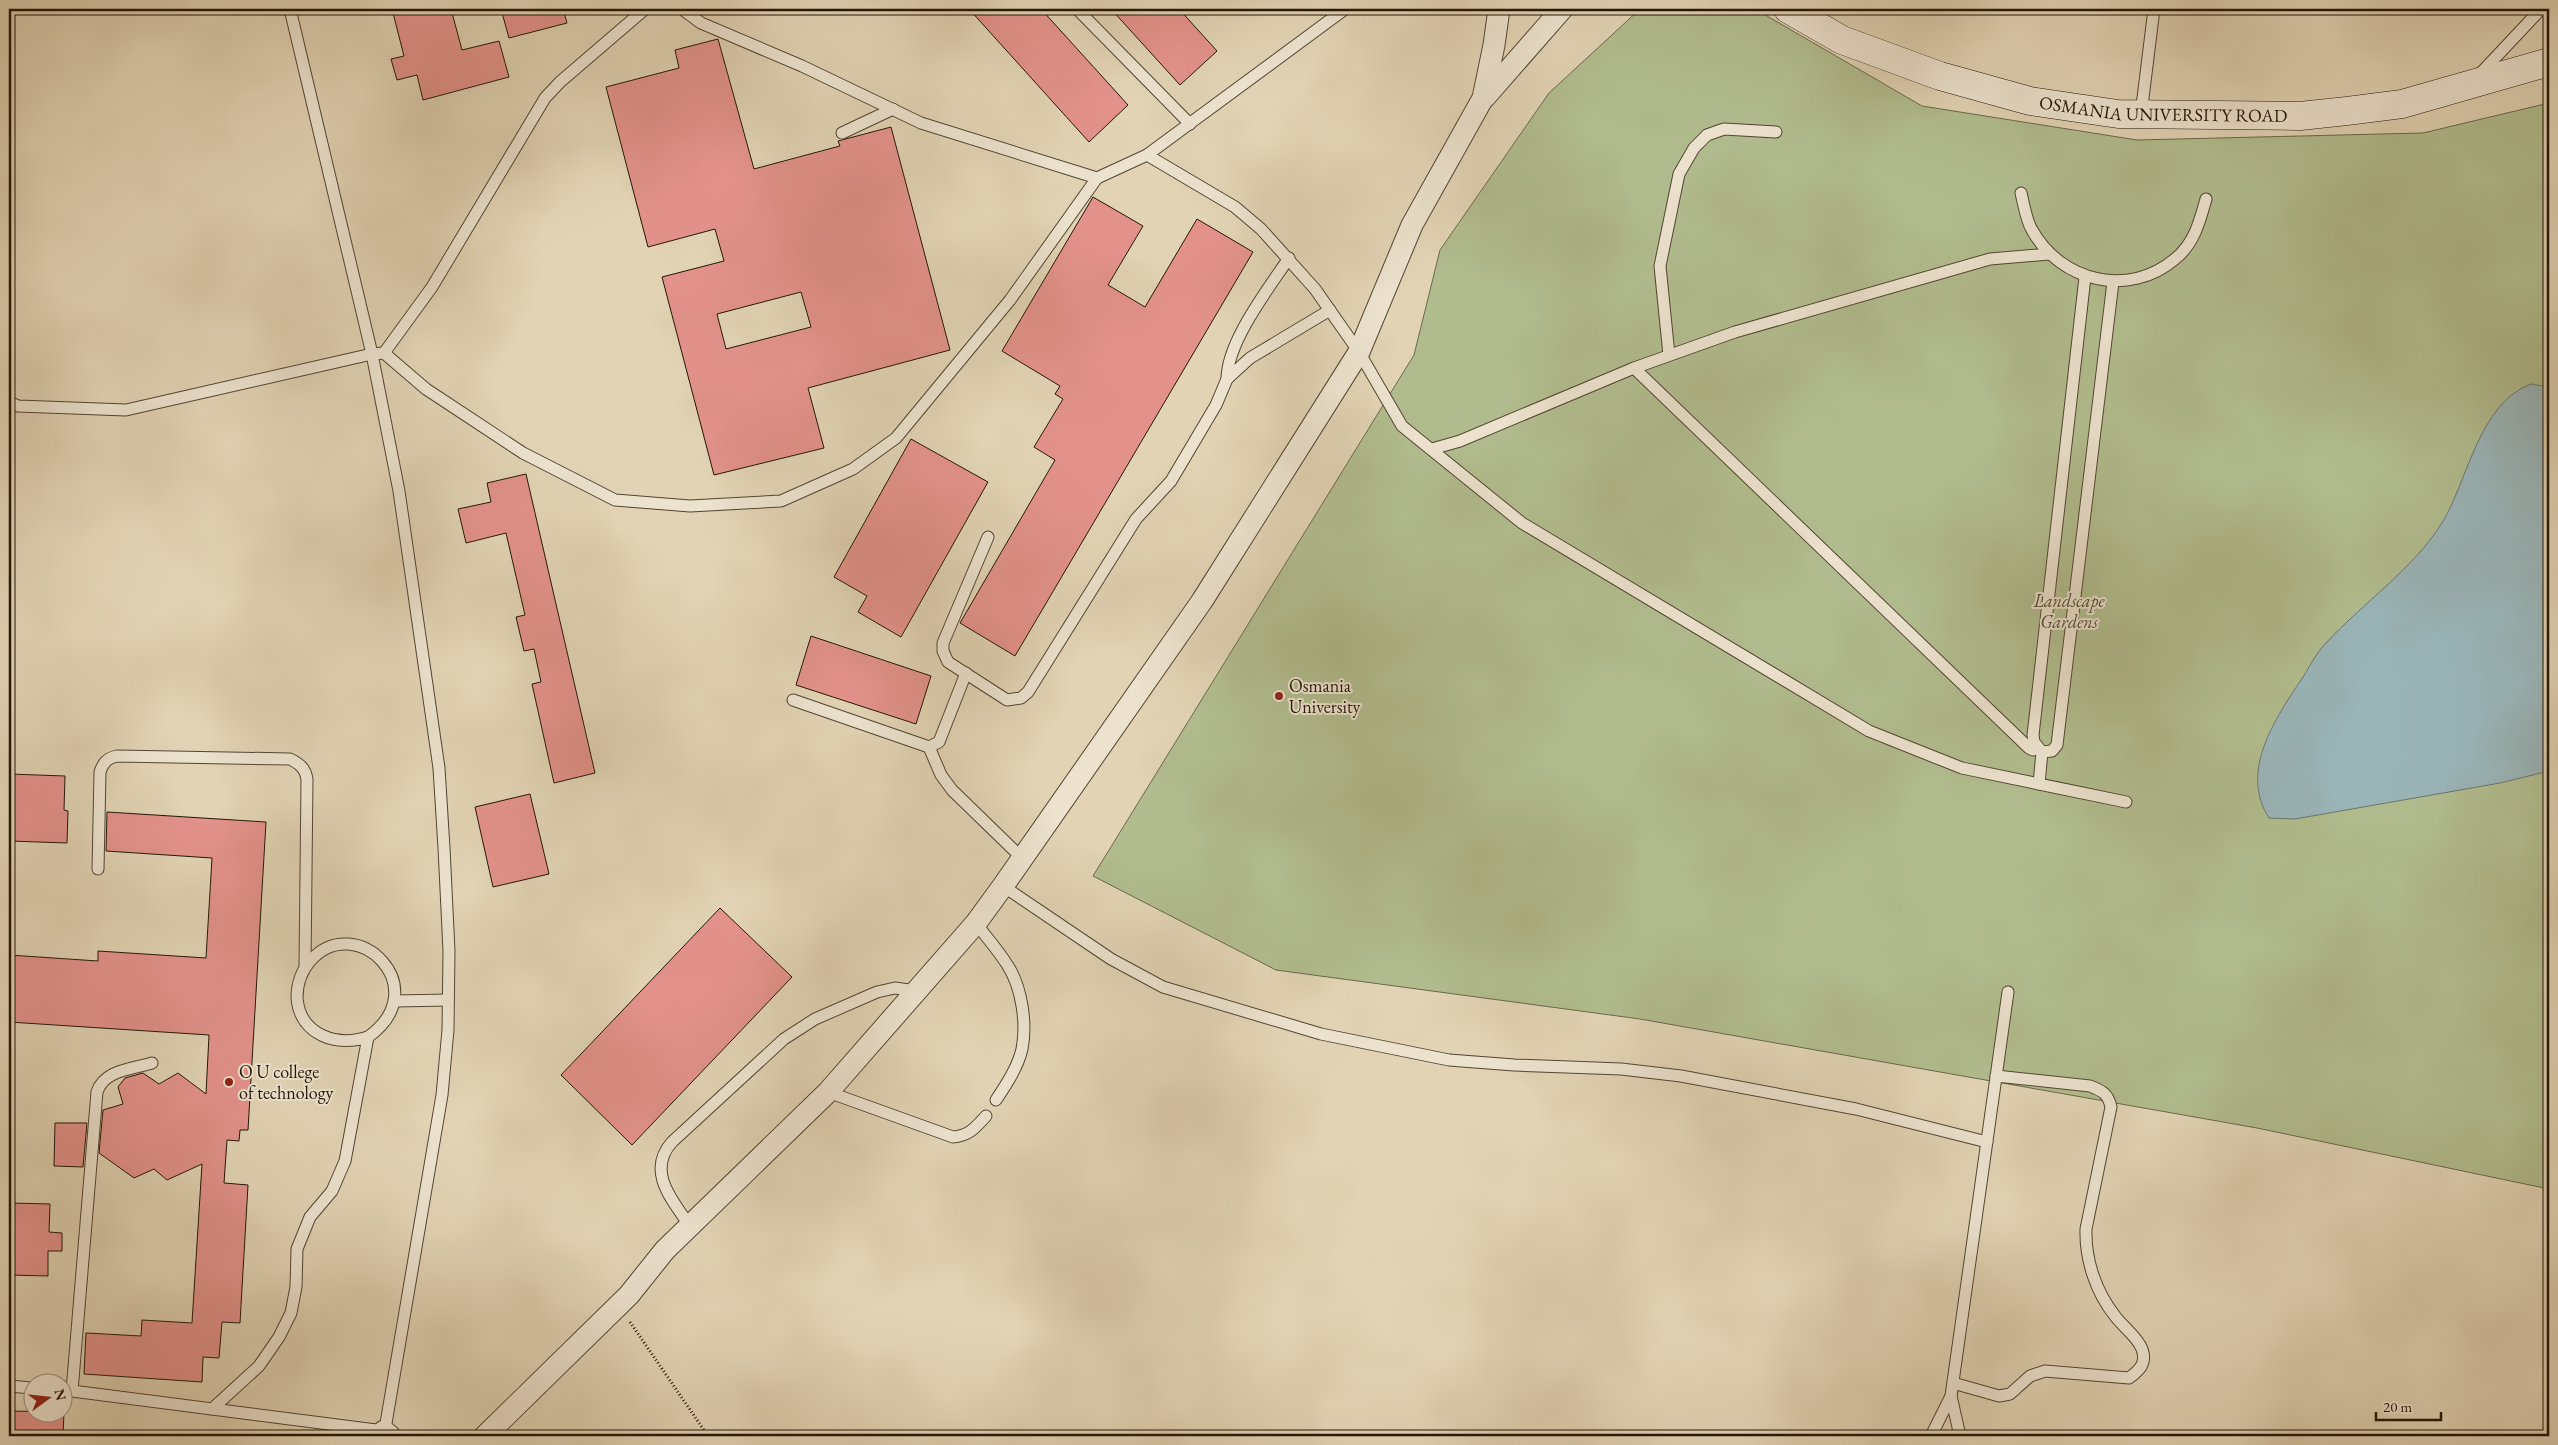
<svg xmlns="http://www.w3.org/2000/svg" width="2558" height="1445" viewBox="0 0 2558 1445" font-family="'EB Garamond',serif">
<style>
.green{fill:#b1bc8e;stroke:#6a694a}
.water{fill:#9ab5b8;stroke:#6b7571}
.building{fill:#e3928b;stroke:#241607;fill-rule:evenodd}
.lines{fill:none;stroke-linecap:round;stroke-linejoin:round}
.service-casing{stroke:#534532;stroke-width:13}
.minor-casing{stroke:#534532;stroke-width:23}
.secondary-casing{stroke:#241607;stroke-width:29}
.path{stroke:#241607;stroke-width:3;stroke-dasharray:1 2.5;stroke-linecap:butt}
.service{stroke:#ece2ce;stroke-width:11}
.minor{stroke:#ece2ce;stroke-width:21}
.secondary{stroke:#ece2ce;stroke-width:28}
.poi-dot{fill:#8f2418;stroke:#ece2ce;stroke-width:2}
.labels{text-anchor:middle;stroke-width:4;stroke-linejoin:round;paint-order:stroke}
.street-label{font-size:18px;fill:#241607;stroke:#ece2ce}
.park-label{font-size:18px;font-style:italic;fill:#4e4830;stroke:#ece2ce}
.poi-label{font-size:18px;fill:#241607;stroke:#ece2ce;text-anchor:start}
</style>
<rect width="100%" height="100%" fill="#e1d3b4"/>
<filter id="stains"><feTurbulence type="fractalNoise" baseFrequency=".004" numOctaves="4"/><feColorMatrix values="0 0 0 0 .2 0 0 0 0 .09 0 0 0 0 .02 0 0 0 .5 -.17"/></filter>
<radialGradient id="worn" r=".72"><stop offset=".6" stop-color="#630" stop-opacity="0"/><stop offset="1" stop-color="#630" stop-opacity=".3"/></radialGradient>
<path class="green" d="M1640,9H1755L1922,106L2137,140L2423,133L2549,103V1189L2257,1128L1640,1019L1276,970L1093,876L1414,355L1440,250L1549,93Z"/>
<path class="water" d="M2531,384L2549,387V771L2500,783L2295,819L2269,818C2239,772 2275,719 2301,680C2309,668 2316,653 2326,643C2363,603 2413,569 2442,523C2468,480 2479,403 2531,384Z"/>
<g class="building">
<path d="M392,9H451L462,50L499,41L509,77L423,100L417,75L397,80L391,59L404,56Z"/>
<path d="M501,9H563L567,23L509,38Z"/>
<path d="M969,9H1041L1128,105L1089,142Z"/>
<path d="M1111,9H1179L1217,51L1180,85Z"/>
<path d="M718,39L754,169L840,146L838,141L891,127L950,350L808,388L824,448L714,475L662,277L724,261L715,229L648,247L606,87L679,68L675,50ZM801,292L811,327L726,349L717,314Z"/>
<path d="M1093,197L1143,226L1108,285L1145,307L1197,219L1253,252L1015,656L960,623L1055,460L1034,447L1063,399L1055,394L1060,386L1002,351Z"/>
<path d="M911,439L988,482L901,637L858,612L867,596L834,577Z"/>
<path d="M526,474L595,773L554,783L532,684L541,682L534,649L524,651L516,617L525,615L506,533L466,543L458,509L491,502L487,483Z"/>
<path d="M811,636L931,676L916,724L796,685Z"/>
<path d="M9,774L65,776L64,810L68,811L67,843L9,841Z"/>
<path d="M530,794L549,874L493,887L475,807Z"/>
<path d="M107,812L266,822L248,1130H240L239,1141L227,1140L224,1183L248,1185L240,1323L222,1322L219,1358L203,1357L202,1382L84,1374L86,1333L141,1336L142,1320L192,1323L202,1164L167,1180L154,1169L134,1178L99,1153L103,1110L123,1104L118,1087L125,1078L143,1073L159,1084L178,1073L206,1094L209,1035L9,1022V955L98,961V951L206,958L212,858L106,851Z"/>
<path d="M720,908L792,977L632,1145L561,1075Z"/>
<path d="M55,1123H87L83,1167L54,1166Z"/>
<path d="M9,1203L50,1204L49,1232L62,1233V1251H48V1276L9,1275Z"/>
<path d="M9,1411L64,1412L63,1436H9Z"/>
</g>
<g class="lines">
<g class="service-casing">
<g id="service">
<path d="M290,9L372,354L399,491L439,768L444,848L449,951L448,1030L442,1095L384,1435"/>
<path d="M682,9L701,23L802,66L921,123L1097,178L1147,155L1345,9"/>
<path d="M1077,9L1190,124"/>
<path d="M2479,75L2541,9"/>
<path d="M2141,114L2154,9"/>
<path d="M842,133L893,109"/>
<path d="M1147,155L1235,207L1261,229L1315,289L1359,352L1402,426L1522,523L1869,731L1962,768L2126,802"/>
<path d="M2021,193C2024,205 2026,220 2032,230C2061,282 2129,298 2175,259C2194,244 2200,221 2206,199"/>
<path d="M2085,277L2033,735L2034,742L2042,752L2052,751L2057,745L2113,282"/>
<path d="M384,353L432,287L545,98L560,82L645,9"/>
<path d="M1669,355L1660,266L1679,174L1694,148L1707,135L1724,129L1776,132"/>
<path d="M1634,368L2029,748L2033,750L2037,748"/>
<path d="M1227,379C1227,342 1268,289 1289,258"/>
<path d="M9,402L18,406L126,410L372,354L384,353L426,389L523,453L615,500L690,506L781,501L853,469L896,438L1010,300L1097,178"/>
<path d="M1432,449L1460,441L1634,368L1735,332L1990,259L2049,254"/>
<path d="M988,537L943,643V651L948,662L1007,700L1021,698L1028,692L1136,519L1171,481L1216,405L1227,379L1250,358L1330,310"/>
<path d="M793,700L929,747L939,742L966,673"/>
<path d="M929,747L941,775L952,790L1022,858"/>
<path d="M2039,784L2042,752"/>
<path d="M98,869L100,772C103,763 107,758 117,756L290,759C300,764 305,768 307,779L305,966"/>
<path d="M1003,886L1111,959L1163,987L1321,1034L1449,1060L1514,1065L1621,1069L1681,1076L1856,1109L1987,1142"/>
<path d="M976,923C986,937 999,951 1008,966C1022,988 1027,1024 1022,1049C1018,1067 1006,1085 996,1100"/>
<path d="M395,1001L448,1000"/>
<path d="M152,1063C132,1069 104,1070 97,1092L72,1391L384,1431"/>
<path d="M828,1092L953,1137C969,1136 976,1127 986,1116"/>
<path d="M690,1226C672,1200 646,1171 672,1142L784,1039L815,1019L877,992L895,988L916,991"/>
<path d="M1953,1383L1999,1396L2010,1394L2030,1376L2045,1371L2129,1378C2140,1370 2147,1363 2142,1349C2137,1336 2123,1327 2115,1316C2096,1292 2085,1260 2086,1229L2111,1107C2108,1094 2103,1091 2090,1086L1996,1076"/>
<path d="M9,1386L32,1388"/>
<path d="M1951,1396L1960,1436"/>
<path d="M212,1409L259,1366L279,1337L291,1313L296,1287L297,1249L310,1217L332,1191L345,1161L368,1037C437,988 356,910 311,960C302,970 297,983 297,998C300,1036 338,1047 368,1037"/>
<path d="M1931,1436L1951,1396L2008,992"/>
</g>
</g>
<g class="minor-casing">
<g id="minor">
<path d="M1485,97L1562,9"/>
<path d="M384,1431L390,1436"/>
<path d="M485,1436L629,1295L665,1250L828,1092L976,923L1003,886L1202,601L1359,352L1412,225L1483,98L1494,45L1499,9"/>
</g>
</g>
<g class="secondary-casing">
<g id="secondary">
<path id="s1" d="M1788,9L1842,40L1940,76L2030,101L2118,114L2300,116L2347,111L2402,104L2549,62"/>
</g>
</g>
<path class="path" d="M630,1322L708,1436"/>
<use href="#service" class="service"/>
<use href="#minor" class="minor"/>
<use href="#secondary" class="secondary"/>
</g>
<g class="poi-dot">
<circle cx="1279" cy="696" r="5"/>
<circle cx="229" cy="1082" r="5"/>
</g>
<g class="labels">
<g class="street-label">
<text dy="6" stroke="none"><textPath href="#s1" startOffset="394">OSMANIA UNIVERSITY ROAD</textPath></text>
</g>
<g class="park-label">
<text x="2069" y="607">Landscape<tspan x="2069" dy="21">Gardens</tspan></text>
</g>
<g class="poi-label">
<text x="1289" y="692">Osmania<tspan x="1289" dy="21">University</tspan></text>
<text x="239" y="1078">O U college<tspan x="239" dy="21">of technology</tspan></text>
</g>
</g>
<rect width="2558" height="1445" fill="none" stroke="#e1d3b4" stroke-width="30"/>
<rect x="10" y="10" width="2538" height="1425" fill="none" stroke="#241607" stroke-width="2.5"/>
<rect x="15" y="15" width="2528" height="1415" fill="none" stroke="#241607"/>
<g transform="translate(48 1398) rotate(75)"><circle r="24" fill="#ece2ce" stroke="#9c907e"/>
<path d="M0-4L9 19L0 12L-9 19Z" fill="#8f2418"/>
<text y="-8" font-size="14" font-weight="bold" text-anchor="middle" fill="#241607">N</text>
</g>
<path d="M2376 1412v8h65v-8" fill="none" stroke="#241607" stroke-width="2.5"/>
<text x="2383" y="1412" font-size="15" fill="#241607" stroke="#ece2ce" stroke-width="4" paint-order="stroke">20 m</text>
<rect width="100%" height="100%" filter="url(#stains)"/>
<rect width="100%" height="100%" fill="url(#worn)"/>
</svg>
